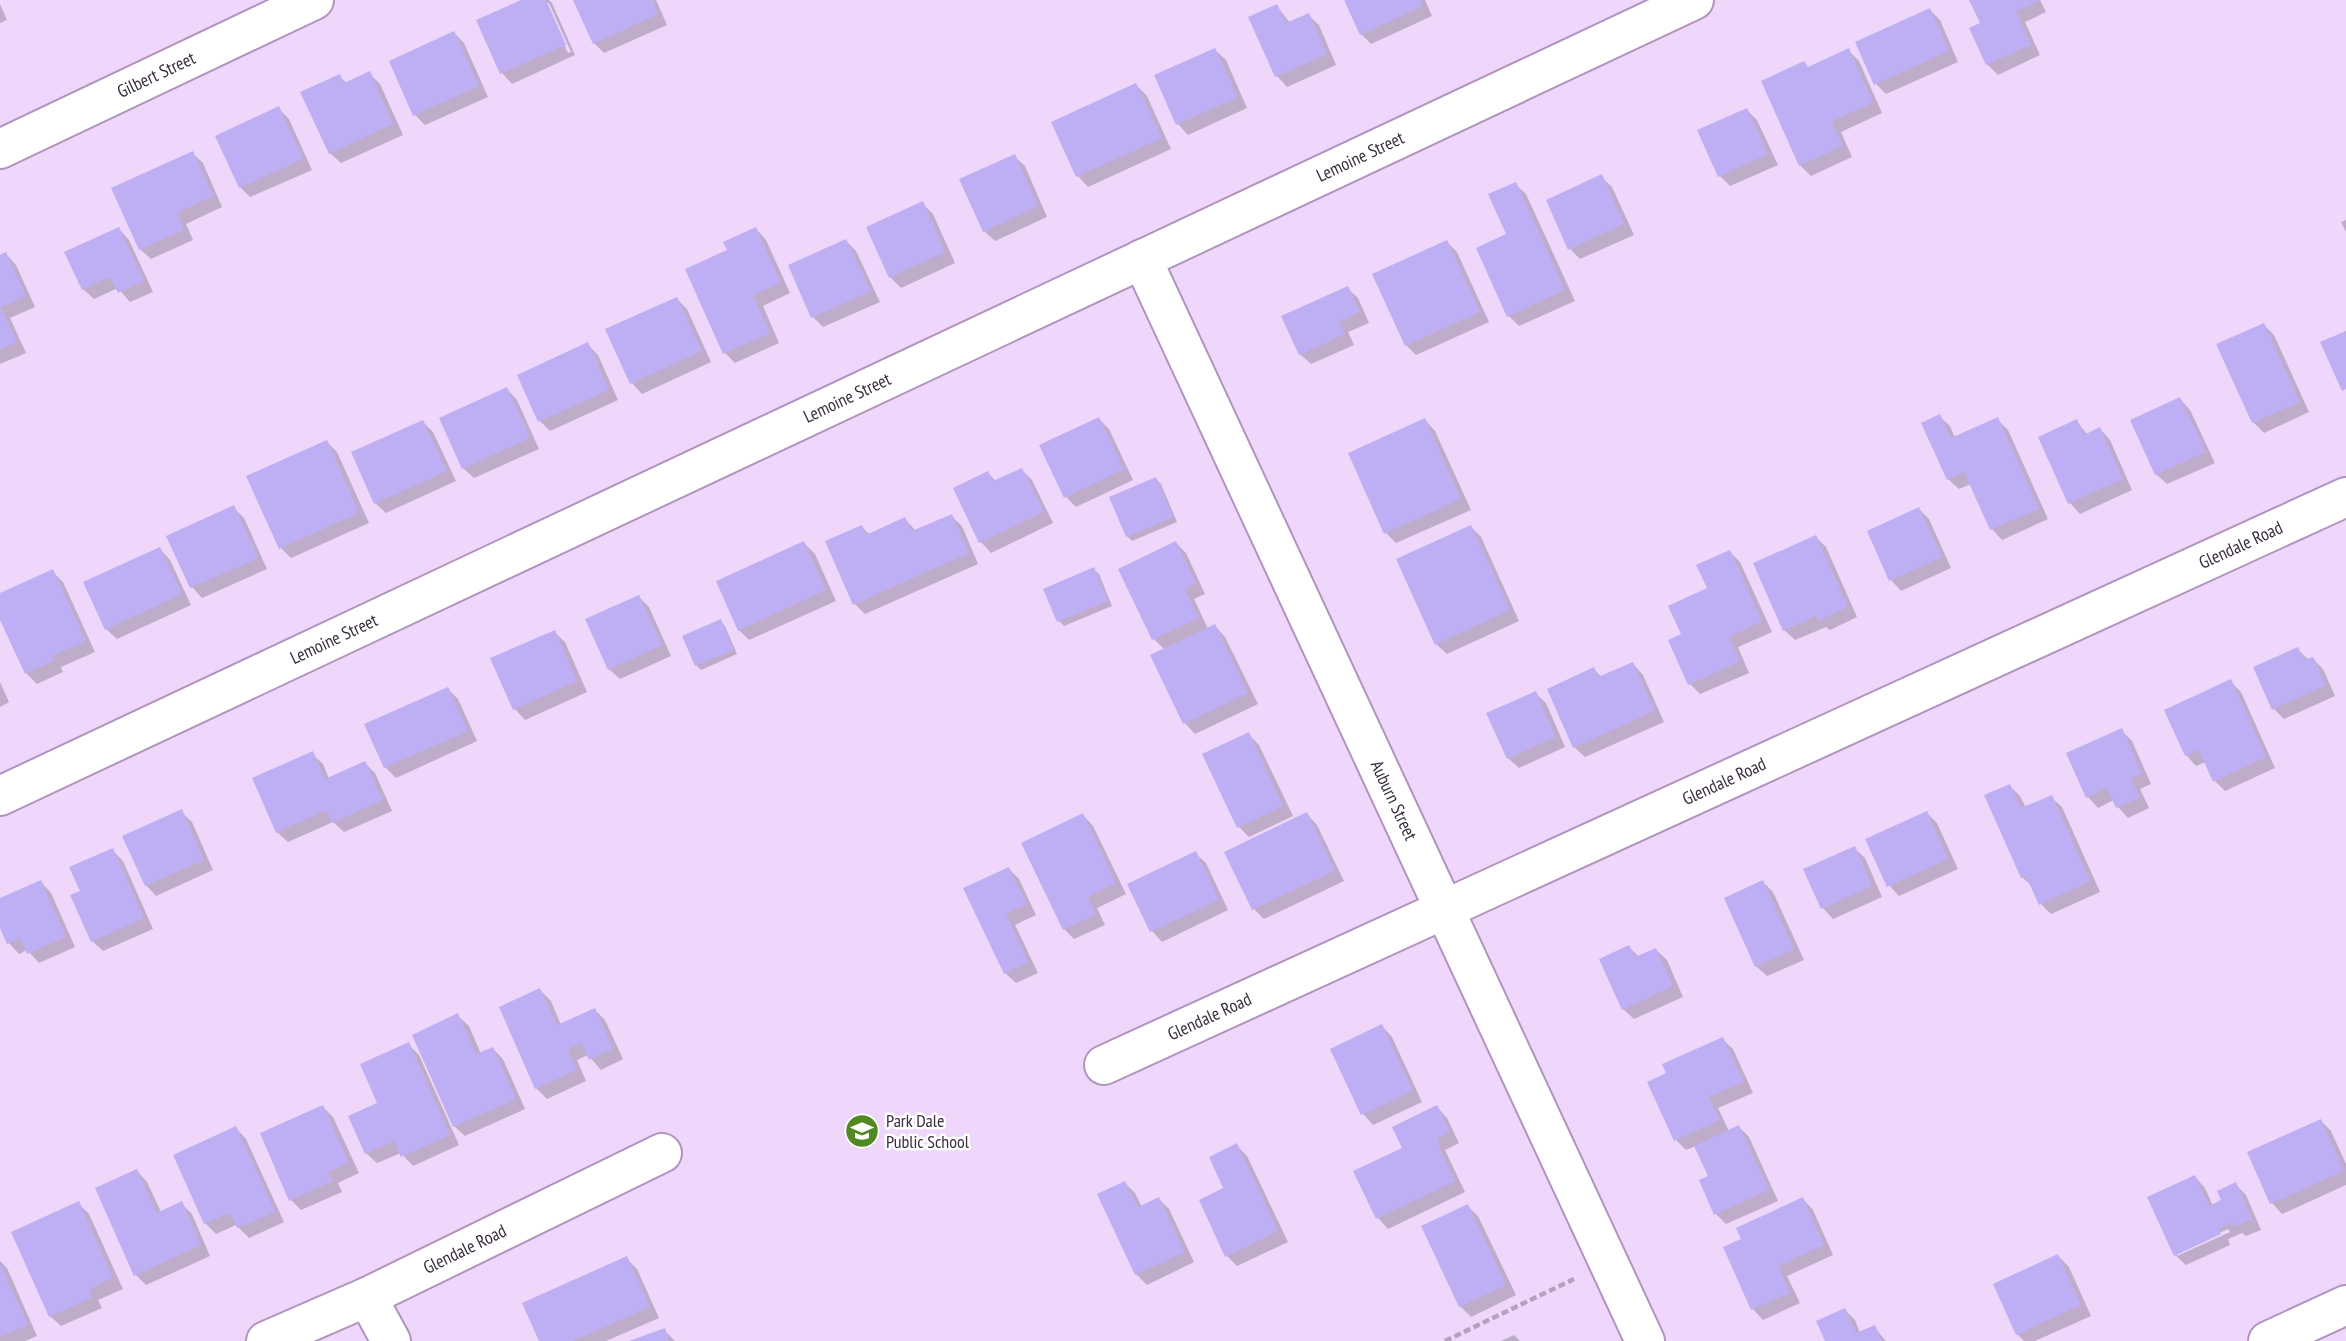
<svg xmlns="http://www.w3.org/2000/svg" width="2346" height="1341" viewBox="0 0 2346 1341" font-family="'PT Sans Narrow',sans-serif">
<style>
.shadow{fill:#0003;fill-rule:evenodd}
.building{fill:#beaff4}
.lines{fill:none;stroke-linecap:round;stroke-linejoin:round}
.street-casing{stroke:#b094bf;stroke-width:42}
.path{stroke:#b4a1bf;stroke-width:4.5;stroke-dasharray:7 3.5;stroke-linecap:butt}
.street{stroke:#fff;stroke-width:38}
.labels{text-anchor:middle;stroke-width:5;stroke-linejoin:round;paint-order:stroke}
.street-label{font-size:18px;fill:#392d3f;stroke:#fff}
.poi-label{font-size:18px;fill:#392d3f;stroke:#fff;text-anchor:start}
</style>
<rect width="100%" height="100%" fill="#eed7fb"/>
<g class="shadow">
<path d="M525,0H549L552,3L575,55L512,84L502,73L478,21ZM545,3H549L571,52L568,53Z"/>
<path d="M575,0H656L667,25L604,53L594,43Z"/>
<path d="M1346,0H1425L1432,16L1371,44L1361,34Z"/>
<path d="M1971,0H2040L2046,12L2025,22L2040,55L1998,75L1987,64L1982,24Z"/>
<path d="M0,4L7,20L0,23Z"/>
<path d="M1277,6L1290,23L1308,15L1319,25L1336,65L1287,87L1277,76Z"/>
<path d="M1930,10L1940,20L1958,62L1886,94L1876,84Z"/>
<path d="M454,33L464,43L488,97L425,125L415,115Z"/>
<path d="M1215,50L1226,60L1247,108L1188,135L1178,124L1157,76Z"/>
<path d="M1849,51L1859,61L1882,113L1841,132L1852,157L1811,176L1800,165Z"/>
<path d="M369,73L380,84L403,135L341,163L330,153L339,76L347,83Z"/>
<path d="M1136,85L1147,96L1171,149L1088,187L1078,176Z"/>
<path d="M279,109L289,119L312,170L250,197L240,187Z"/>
<path d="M1747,110L1757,120L1778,165L1730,186L1720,176Z"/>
<path d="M192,153L203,163L222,207L186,224L193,240L151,259L140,249Z"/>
<path d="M1014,156L1025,166L1047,217L995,241L984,231Z"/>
<path d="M1601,177L1612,187L1634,235L1580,259L1570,249Z"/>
<path d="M1515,184L1526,194L1575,301L1519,326L1509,316L1508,235Z"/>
<path d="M922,203L933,214L955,263L901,288L890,277Z"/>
<path d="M2346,220V232L2341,222Z"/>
<path d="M119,229L129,240L153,292L130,302L118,288L94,299L83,289Z"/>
<path d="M756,229L766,240L790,293L763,306L779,343L735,363L725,353L729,251Z"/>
<path d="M846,241L856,251L880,302L823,327L813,317Z"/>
<path d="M1447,242L1457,252L1489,322L1416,355L1406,345Z"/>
<path d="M6,254L16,265L35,307L10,318L26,353L0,364V257Z"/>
<path d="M1347,288L1358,298L1369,323L1348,332L1354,345L1311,364L1300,354Z"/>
<path d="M677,299L687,309L711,362L642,394L632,383Z"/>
<path d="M2264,325L2274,335L2309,412L2264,433L2253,422Z"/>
<path d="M587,344L598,355L618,400L550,431L540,421Z"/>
<path d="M507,389L517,400L539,449L474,478L463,468Z"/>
<path d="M2180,399L2190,410L2215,463L2167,484L2156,474Z"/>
<path d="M1939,416L1950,426L1955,438L1997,419L2008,430L2048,519L2002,540L1992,529L1971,484L1959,489L1948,479Z"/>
<path d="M1099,419L1109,429L1133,480L1076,507L1066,497Z"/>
<path d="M1425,420L1435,431L1471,510L1396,543L1386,533Z"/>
<path d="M2076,421L2088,435L2100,429L2110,440L2132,490L2080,514L2070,503Z"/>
<path d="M423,422L433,432L456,481L386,513L375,503Z"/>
<path d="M327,442L337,452L369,523L291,558L281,548Z"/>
<path d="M1022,470L1032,480L1053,523L991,553L981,542L955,489L988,473L997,482Z"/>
<path d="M1156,479L1161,484L1177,522L1132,541L1127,536Z"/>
<path d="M233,507L244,518L267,569L202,598L192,587L169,536Z"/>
<path d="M1919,509L1929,519L1951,568L1901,591L1891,580Z"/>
<path d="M951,516L962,526L978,564L865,614L855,604L862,527L870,535L905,519L915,530Z"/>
<path d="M1471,527L1481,537L1519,621L1447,654L1436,644Z"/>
<path d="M1816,537L1826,547L1857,617L1830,630L1826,627L1795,640L1784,630Z"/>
<path d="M804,543L815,554L836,601L749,640L739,630Z"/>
<path d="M1176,543L1186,553L1205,594L1194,599L1208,629L1215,626L1225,637L1258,704L1195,734L1185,723L1165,650L1154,639L1121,569Z"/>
<path d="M160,549L170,560L191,605L117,639L106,629Z"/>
<path d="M1730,552L1740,562L1772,632L1738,647L1749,673L1700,694L1690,684L1683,635Z"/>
<path d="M1094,570L1099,574L1112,606L1064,626L1059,621L1046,590Z"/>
<path d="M53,572L63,582L95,652L61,667L63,672L37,684L26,673L0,616V595Z"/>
<path d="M639,597L649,607L671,656L620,679L609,669Z"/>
<path d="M720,621L725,626L737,654L701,670L696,665Z"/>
<path d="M554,632L565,642L587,692L525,720L515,709L493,659Z"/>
<path d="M2297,649L2309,660L2313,659L2323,669L2335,696L2284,719L2274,709Z"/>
<path d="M1633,664L1643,675L1664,722L1585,757L1574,747L1594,669L1602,678Z"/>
<path d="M2230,681L2241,692L2275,768L2225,791L2215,781L2206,762L2196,766L2186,755Z"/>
<path d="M0,682L9,702L0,707Z"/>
<path d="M448,689L458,699L477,741L396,778L385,767Z"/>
<path d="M1535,693L1546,703L1565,747L1519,768L1508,758Z"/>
<path d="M2121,730L2132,741L2151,784L2140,789L2149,808L2128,818L2118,807L2114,800L2098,808L2088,797Z"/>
<path d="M1248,734L1259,745L1293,816L1249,837L1239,827Z"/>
<path d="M312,754L323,764L329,779L365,763L375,773L392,811L344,832L333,822L288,842L277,832Z"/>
<path d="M2010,786L2020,796L2026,808L2051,797L2062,807L2100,892L2051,914L2041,904L2033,887L2022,877Z"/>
<path d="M181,812L192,822L213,870L156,896L146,885Z"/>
<path d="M1927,813L1937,823L1958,869L1899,896L1889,885Z"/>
<path d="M1307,814L1317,825L1344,881L1264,919L1254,909Z"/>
<path d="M1083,815L1093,826L1126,894L1097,908L1105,925L1074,939L1064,929Z"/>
<path d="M1854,848L1865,858L1882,897L1833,919L1823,908Z"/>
<path d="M112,850L123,861L153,929L103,951L92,941L82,892Z"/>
<path d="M1195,853L1206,863L1228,910L1162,942L1152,931L1129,884Z"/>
<path d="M1009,869L1019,879L1036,915L1015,925L1038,973L1016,983L1005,973L965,889Z"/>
<path d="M41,882L51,893L75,947L39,963L27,950L19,954L9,943L0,924V900Z"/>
<path d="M1763,882L1773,892L1804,960L1767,976L1756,966Z"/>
<path d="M1629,947L1639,957L1656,950L1667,960L1683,997L1634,1019L1623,1009Z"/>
<path d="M540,990L551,1001L561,1025L595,1010L605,1020L623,1059L601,1070L588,1055L577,1060L586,1081L547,1099L536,1088Z"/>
<path d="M458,1016L469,1026L481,1054L493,1049L503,1059L525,1109L465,1136L454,1126Z"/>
<path d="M1382,1026L1392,1037L1422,1102L1373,1125L1363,1114L1333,1050Z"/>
<path d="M1722,1039L1733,1049L1753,1093L1718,1108L1729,1131L1739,1127L1749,1137L1778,1201L1726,1224L1716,1214L1710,1177L1696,1146L1686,1150L1676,1140Z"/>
<path d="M408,1044L419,1055L459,1145L413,1166L401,1153L377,1163L366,1153L379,1104Z"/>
<path d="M323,1107L333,1117L359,1173L338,1183L342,1192L301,1210L291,1200Z"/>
<path d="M1437,1107L1447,1118L1459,1143L1445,1150L1465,1192L1388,1229L1378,1218L1355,1172L1404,1149Z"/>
<path d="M2321,1121L2331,1131L2346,1164V1185L2282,1214L2272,1203L2249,1153Z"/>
<path d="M236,1128L246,1139L284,1222L249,1238L236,1225L216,1234L205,1223L176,1155Z"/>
<path d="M1236,1145L1247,1156L1288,1242L1237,1266L1227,1256L1226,1189Z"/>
<path d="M137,1171L147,1182L161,1212L181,1203L192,1214L210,1256L146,1285L135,1274Z"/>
<path d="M2195,1177L2205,1188L2213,1206L2224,1201L2235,1184L2246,1195L2261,1230L2246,1236L2242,1233L2228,1239L2230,1245L2186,1265L2175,1255ZM2228,1229L2230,1232L2177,1256V1252Z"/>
<path d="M1125,1183L1135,1193L1142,1207L1159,1199L1169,1209L1194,1262L1147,1285L1136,1274L1099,1195Z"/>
<path d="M1803,1199L1813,1210L1833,1255L1787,1276L1800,1303L1763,1320L1753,1309L1725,1248L1743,1240Z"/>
<path d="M78,1203L89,1214L123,1289L98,1300L102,1308L61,1326L50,1316Z"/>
<path d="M1467,1206L1478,1216L1516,1295L1471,1317L1460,1306L1423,1227Z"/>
<path d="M2058,1256L2069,1267L2091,1316L2035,1341H2024L2017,1334Z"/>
<path d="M626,1258L637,1269L659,1318L606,1341H541Z"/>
<path d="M0,1261L7,1268L37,1336L25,1341H0Z"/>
<path d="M1845,1310L1855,1320L1860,1333L1874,1327L1886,1341H1827Z"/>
<path d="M664,1330L675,1341H634Z"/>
<path d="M1514,1335L1520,1341H1501Z"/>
</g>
<g class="building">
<path d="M521,0H546L566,45L500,74L476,20Z"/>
<path d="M573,0H652L658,14L593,44Z"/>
<path d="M1344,0H1420L1423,6L1360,35Z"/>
<path d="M1969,0H2041L2016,11L2031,45L1986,65L1969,28L1980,23Z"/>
<path d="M1277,4L1286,23L1309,13L1327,54L1275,77L1248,17Z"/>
<path d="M1930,8L1949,51L1874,85L1855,42Z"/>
<path d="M454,31L479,86L413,116L389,61Z"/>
<path d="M1215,48L1238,97L1176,125L1154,75Z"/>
<path d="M1849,48L1873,103L1832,121L1843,146L1799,166L1761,81L1804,61L1808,67Z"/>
<path d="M370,71L393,124L329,154L300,92L340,74L344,83Z"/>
<path d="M1136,83L1162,138L1076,177L1051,122Z"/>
<path d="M279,106L303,159L239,188L215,136Z"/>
<path d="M1747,108L1768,154L1718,177L1697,130Z"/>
<path d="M193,151L213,196L177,213L184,230L139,250L111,188Z"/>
<path d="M1015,154L1038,206L983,232L959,179Z"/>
<path d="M1602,174L1624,224L1568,250L1546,200Z"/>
<path d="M1516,182L1565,290L1507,317L1476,248L1506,234L1488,194Z"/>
<path d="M923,201L945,252L889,278L866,227Z"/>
<path d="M119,227L144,281L118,293L110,277L82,290L64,252Z"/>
<path d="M756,227L781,283L753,295L770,333L723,354L685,269L727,250L723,242Z"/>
<path d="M846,239L871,291L811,318L788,265Z"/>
<path d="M1447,240L1480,312L1405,346L1372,274Z"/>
<path d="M6,252L26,296L1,307L17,342L0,350V255Z"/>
<path d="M1348,286L1360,312L1339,322L1345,334L1299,355L1281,316Z"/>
<path d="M677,297L702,351L630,384L605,329Z"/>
<path d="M2264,323L2300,402L2252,423L2216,344Z"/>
<path d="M2346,331V389L2342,391L2320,342Z"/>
<path d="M588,342L609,390L538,422L517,375Z"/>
<path d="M507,387L530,438L462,469L439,418Z"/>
<path d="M2180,397L2206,452L2155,475L2130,420Z"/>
<path d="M1940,414L1951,438L1998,417L2039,509L1990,530L1964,472L1947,480L1921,423Z"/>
<path d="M1099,417L1124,469L1064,498L1039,445Z"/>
<path d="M1425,418L1461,499L1384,534L1348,453Z"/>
<path d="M2077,419L2084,435L2100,427L2123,479L2068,504L2038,437Z"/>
<path d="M423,420L447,471L374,504L351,452Z"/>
<path d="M327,440L359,513L279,549L246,476Z"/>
<path d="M1022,468L1044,512L979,543L953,488L988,471L993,481Z"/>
<path d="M1156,477L1173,517L1126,537L1109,497Z"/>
<path d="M234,505L258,558L190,588L166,536Z"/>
<path d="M1919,507L1942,557L1889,581L1867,531Z"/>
<path d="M952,514L969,553L853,605L825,541L862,525L866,535L905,517L912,531Z"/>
<path d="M1471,525L1510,610L1435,645L1396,559Z"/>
<path d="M1816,535L1848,607L1818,621L1816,616L1783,631L1753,563Z"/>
<path d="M804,541L826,590L738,631L716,581Z"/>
<path d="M1176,541L1196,583L1185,589L1199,618L1152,640L1118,569Z"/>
<path d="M160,547L182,594L105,630L83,582Z"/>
<path d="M1730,550L1762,621L1729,637L1740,662L1688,685L1668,640L1681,634L1668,606L1707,588L1696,565Z"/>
<path d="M1094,567L1108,601L1057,622L1043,589Z"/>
<path d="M53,569L86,641L52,656L54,661L25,674L0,620V593Z"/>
<path d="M639,595L662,645L608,670L585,619Z"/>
<path d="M721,619L734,650L695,666L682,636Z"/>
<path d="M1215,624L1248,693L1183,724L1150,655Z"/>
<path d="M555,630L577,681L513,710L490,658Z"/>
<path d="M2298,647L2304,660L2313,657L2326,685L2272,710L2253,667Z"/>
<path d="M1633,662L1655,711L1573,748L1547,689L1594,667L1598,677Z"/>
<path d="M2231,679L2266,757L2213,782L2199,750L2185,756L2164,710Z"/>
<path d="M448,687L468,731L384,768L364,724Z"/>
<path d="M1536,691L1556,737L1507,759L1486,713Z"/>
<path d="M2122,728L2142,773L2131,778L2140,798L2116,808L2107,788L2086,798L2066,753Z"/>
<path d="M1249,732L1283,806L1237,828L1202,754Z"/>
<path d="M313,751L325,779L365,761L383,800L332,823L326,810L276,833L252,778Z"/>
<path d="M2010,784L2021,808L2052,795L2090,881L2039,905L2026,876L2021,878L1984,795Z"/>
<path d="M182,809L204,860L145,886L122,836Z"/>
<path d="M1927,811L1948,859L1887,887L1865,839Z"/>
<path d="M1307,812L1335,871L1252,910L1224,852Z"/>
<path d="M1083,813L1116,883L1088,897L1096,914L1063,930L1021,843Z"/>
<path d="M1855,846L1872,886L1821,909L1803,869Z"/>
<path d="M113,848L144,918L91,942L70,895L80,891L69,867Z"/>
<path d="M1196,851L1219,900L1150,932L1127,884Z"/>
<path d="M1009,867L1027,904L1006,914L1028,962L1004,974L963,888Z"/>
<path d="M41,880L66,937L27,954L20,938L7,944L0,928V898Z"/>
<path d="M1763,880L1794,949L1755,967L1724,898Z"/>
<path d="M1629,945L1635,957L1656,948L1673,986L1622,1010L1599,959Z"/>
<path d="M540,988L557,1025L595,1008L613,1049L589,1060L581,1043L568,1049L577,1070L535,1089L499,1007Z"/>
<path d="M458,1013L476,1054L493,1047L516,1099L453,1127L412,1035Z"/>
<path d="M1382,1024L1413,1091L1361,1115L1330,1049Z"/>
<path d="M1723,1037L1744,1082L1709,1097L1720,1120L1674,1141L1647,1082L1666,1073L1662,1064Z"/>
<path d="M409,1042L450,1135L401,1157L394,1141L365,1154L348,1116L377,1103L360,1064Z"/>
<path d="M323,1105L349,1163L328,1172L333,1181L289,1201L260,1133Z"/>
<path d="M1437,1105L1450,1132L1436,1139L1455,1181L1376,1219L1353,1171L1402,1148L1392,1127Z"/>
<path d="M2321,1119L2344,1171L2270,1204L2247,1152Z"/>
<path d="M1739,1125L1769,1190L1714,1215L1699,1180L1708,1176L1694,1146Z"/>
<path d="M236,1126L275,1212L237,1228L230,1213L204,1224L173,1155Z"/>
<path d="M1237,1143L1278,1231L1225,1257L1199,1200L1223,1188L1209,1157Z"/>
<path d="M137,1169L157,1213L182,1201L201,1245L134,1276L95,1188Z"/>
<path d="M2195,1175L2209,1206L2221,1200L2217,1191L2236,1182L2252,1219L2234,1227L2232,1222L2219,1229L2221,1234L2174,1256L2147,1197Z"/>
<path d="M1125,1181L1138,1207L1159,1197L1185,1252L1135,1275L1097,1194Z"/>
<path d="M1803,1197L1824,1245L1778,1266L1790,1293L1751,1310L1723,1247L1741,1239L1736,1228Z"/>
<path d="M79,1201L113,1278L89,1289L93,1297L49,1317L11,1232Z"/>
<path d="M1468,1204L1506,1285L1459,1307L1421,1226Z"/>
<path d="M2058,1254L2081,1305L2016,1335L1993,1284Z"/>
<path d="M627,1256L650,1307L573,1341H539L522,1303Z"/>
<path d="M0,1263L28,1325L0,1337Z"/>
<path d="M1845,1308L1856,1333L1875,1325L1882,1341H1825L1816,1321Z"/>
<path d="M665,1328L669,1341H629Z"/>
</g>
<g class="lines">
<g class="street-casing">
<g id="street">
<path id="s1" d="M0,149L314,0"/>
<path id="s2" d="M1142,259L1645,1341"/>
<path id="s3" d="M0,796L1694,0"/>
<path id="s4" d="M1104,1065L2346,497"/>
<path d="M367,1297L391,1341"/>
<path id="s5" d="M266,1341L367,1297L662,1153"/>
<path d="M2268,1341L2346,1305"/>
</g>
</g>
<path class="path" d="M1445,1341L1574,1279"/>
<use href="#street" class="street"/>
</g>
<defs>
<g id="school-disc" transform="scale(1.75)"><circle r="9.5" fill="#518821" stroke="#fff"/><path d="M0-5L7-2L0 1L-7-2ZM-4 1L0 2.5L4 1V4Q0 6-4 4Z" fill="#fff"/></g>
</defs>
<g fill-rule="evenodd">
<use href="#school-disc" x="862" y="1131"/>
</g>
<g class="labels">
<g class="street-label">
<text dy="6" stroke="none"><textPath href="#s1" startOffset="173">Gilbert Street</textPath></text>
<text dy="6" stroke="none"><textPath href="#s3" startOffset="1503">Lemoine Street</textPath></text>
<text dy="6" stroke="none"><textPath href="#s3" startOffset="936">Lemoine Street</textPath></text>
<text dy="6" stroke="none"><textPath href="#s4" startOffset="1250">Glendale Road</textPath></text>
<text dy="6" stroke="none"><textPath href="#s3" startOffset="369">Lemoine Street</textPath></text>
<text dy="6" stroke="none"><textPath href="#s4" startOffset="682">Glendale Road</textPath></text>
<text dy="6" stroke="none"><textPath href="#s2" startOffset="597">Auburn Street</textPath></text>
<text dy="6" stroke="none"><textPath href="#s4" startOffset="116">Glendale Road</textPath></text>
<text dy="6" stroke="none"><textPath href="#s5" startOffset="219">Glendale Road</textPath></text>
</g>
<g class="poi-label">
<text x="886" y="1127">Park Dale<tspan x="886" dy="21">Public School</tspan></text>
</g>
</g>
</svg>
